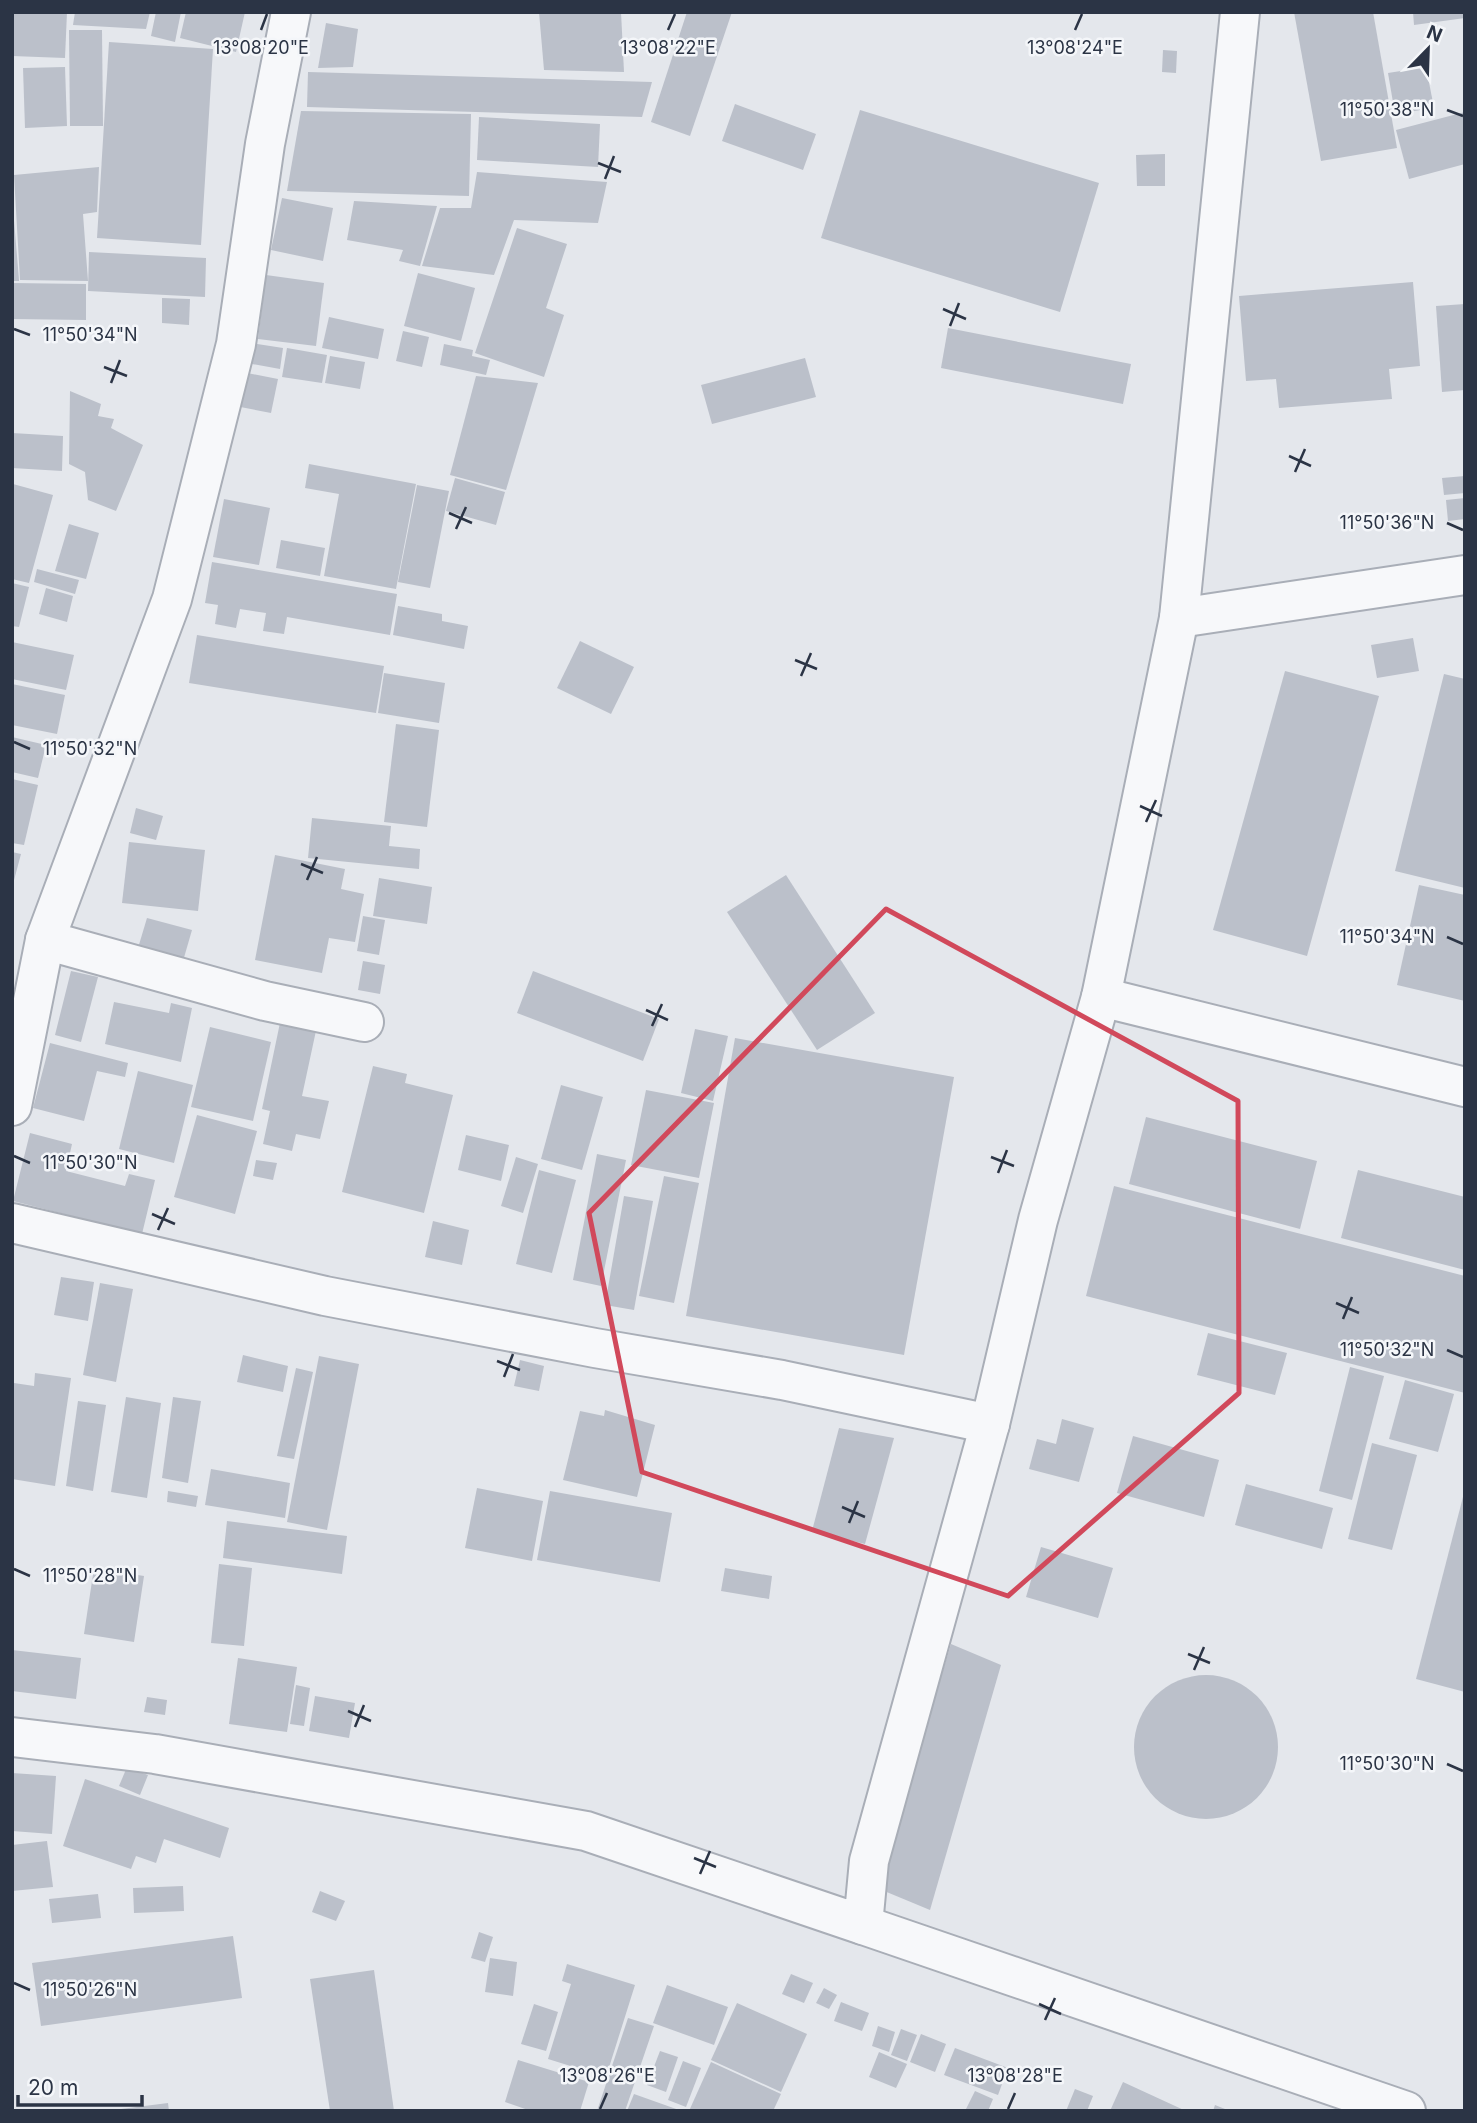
<svg xmlns="http://www.w3.org/2000/svg" width="1477" height="2123" viewBox="0 0 1477 2123" font-family="Inter,sans-serif">
<style>
.building{fill:#bbc0ca}
.lines{fill:none;stroke-linecap:round;stroke-linejoin:round}
.minor-casing{stroke:#a9aeb7;stroke-width:42}
.minor{stroke:#f7f8fa;stroke-width:38}
.marked{fill:none;stroke:#d1495b;stroke-width:5;stroke-linejoin:round}
.ticks{fill:none;stroke:#2b3445;stroke-width:2.5}
.ticks-label{font-size:18px;text-anchor:middle;fill:#2b3445;stroke:#f4f6f9;stroke-width:5;stroke-linejoin:round;paint-order:stroke}
</style>
<rect width="100%" height="100%" fill="#e4e7ec"/>
<g class="building">
<path d="M12,12H67L65,58L12,56Z"/>
<path d="M75,12H150L146,29L73,25Z"/>
<path d="M156,12H181L175,42L151,36Z"/>
<path d="M186,12H245L236,52L180,38Z"/>
<path d="M539,12H621L624,72L544,70Z"/>
<path d="M687,12H732L690,136L651,122Z"/>
<path d="M1294,12H1373L1397,148L1321,161Z"/>
<path d="M1413,12H1465V18L1414,25Z"/>
<path d="M326,23L358,29L353,67L318,68Z"/>
<path d="M69,30H102L103,126H70Z"/>
<path d="M109,42L213,49L201,245L97,238Z"/>
<path d="M1163,50L1177,51L1176,73L1162,72Z"/>
<path d="M65,67L67,126L25,128L23,68Z"/>
<path d="M1426,67L1434,108L1395,114L1388,73Z"/>
<path d="M308,72L652,82L642,117L307,107Z"/>
<path d="M735,104L816,134L803,170L722,141Z"/>
<path d="M860,110L1099,183L1060,312L821,238Z"/>
<path d="M301,111L471,114L469,196L287,191Z"/>
<path d="M1465,112V164L1409,179L1396,130Z"/>
<path d="M479,117L600,124L598,167L477,160Z"/>
<path d="M1165,154V186H1137L1136,155Z"/>
<path d="M99,167L97,212L83,214L88,281L20,280L14,175Z"/>
<path d="M477,172L607,182L598,223L514,220L494,275L422,266L440,208H471Z"/>
<path d="M282,198L333,208L323,261L271,250Z"/>
<path d="M354,201L437,206L420,266L399,261L403,250L347,240Z"/>
<path d="M14,220L19,280V281H12V221Z"/>
<path d="M517,228L567,244L546,308L564,315L544,377L475,353Z"/>
<path d="M89,252L206,258L205,297L88,291Z"/>
<path d="M418,273L475,288L461,341L404,326Z"/>
<path d="M266,275L324,283L316,346L258,339Z"/>
<path d="M1413,282L1420,366L1389,369L1392,399L1279,408L1276,379L1246,381L1239,296Z"/>
<path d="M12,283L86,284V320L12,319Z"/>
<path d="M162,298L190,299L189,325L162,323Z"/>
<path d="M1465,304V390L1442,392L1436,306Z"/>
<path d="M329,317L384,329L378,359L322,348Z"/>
<path d="M948,328L1131,364L1123,404L941,368Z"/>
<path d="M403,331L429,337L422,367L396,361Z"/>
<path d="M245,342L283,348L280,369L241,362Z"/>
<path d="M444,344L473,350L472,356L490,360L486,375L440,365Z"/>
<path d="M287,348L327,355L322,383L282,377Z"/>
<path d="M330,356L365,362L360,389L325,383Z"/>
<path d="M805,358L816,397L712,424L701,385Z"/>
<path d="M237,371L278,379L271,413L230,405Z"/>
<path d="M476,376L538,383L506,490L450,475Z"/>
<path d="M70,391L101,404L98,416L114,419L111,428L143,445L116,511L88,500L85,472L69,464Z"/>
<path d="M12,433L63,436L62,471L12,468Z"/>
<path d="M309,464L416,484L396,589L324,576L339,494L305,488Z"/>
<path d="M1465,476V493L1444,495L1442,478Z"/>
<path d="M455,478L505,492L496,525L446,511Z"/>
<path d="M13,484L53,495L29,583L12,579Z"/>
<path d="M417,485L449,491L430,588L398,582Z"/>
<path d="M1465,498V519L1448,521L1446,500Z"/>
<path d="M224,499L270,508L259,565L213,557Z"/>
<path d="M69,524L99,533L86,579L55,571Z"/>
<path d="M281,540L325,548L320,576L276,568Z"/>
<path d="M212,562L397,594L390,635L287,617L284,634L263,631L266,613L240,609L236,628L215,624L218,605L205,603Z"/>
<path d="M37,569L79,580L75,594L34,582Z"/>
<path d="M12,583L29,587L19,627L12,626Z"/>
<path d="M46,588L73,596L67,622L39,614Z"/>
<path d="M398,606L442,614V621L468,626L464,649L393,635Z"/>
<path d="M197,635L384,666L376,713L189,683Z"/>
<path d="M1413,638L1419,671L1377,678L1371,645Z"/>
<path d="M580,641L634,667L611,714L557,688Z"/>
<path d="M12,642L74,655L66,690L12,679Z"/>
<path d="M1285,671L1379,696L1307,956L1213,930Z"/>
<path d="M384,673L445,683L439,723L378,713Z"/>
<path d="M1444,674L1465,679V888L1395,871Z"/>
<path d="M12,684L65,695L57,734L12,725Z"/>
<path d="M396,724L439,730L427,827L384,822Z"/>
<path d="M12,737L46,745L38,778L12,772Z"/>
<path d="M12,779L38,785L24,845L12,843Z"/>
<path d="M136,808L163,816L156,840L130,833Z"/>
<path d="M312,818L391,826L389,846L420,849L419,869L308,858Z"/>
<path d="M129,842L205,850L198,911L122,903Z"/>
<path d="M12,852L21,854L13,884L12,883Z"/>
<path d="M275,855L345,869L341,889L364,894L355,942L329,938L322,973L255,960Z"/>
<path d="M786,875L875,1013L817,1050L727,912Z"/>
<path d="M379,878L432,887L427,924L373,916Z"/>
<path d="M1419,885L1465,895V1001L1397,985Z"/>
<path d="M363,916L385,920L379,955L357,951Z"/>
<path d="M147,918L192,930L183,961L138,948Z"/>
<path d="M363,961L385,965L380,994L358,990Z"/>
<path d="M71,971L98,977L81,1042L55,1035Z"/>
<path d="M533,971L659,1019L643,1061L517,1013Z"/>
<path d="M114,1002L169,1013L171,1003L192,1008L181,1062L105,1044Z"/>
<path d="M281,1018L317,1026L302,1096L329,1101L320,1139L296,1134L292,1151L263,1144L270,1111L262,1109Z"/>
<path d="M210,1027L271,1042L253,1121L191,1107Z"/>
<path d="M695,1029L728,1036L713,1101L681,1093Z"/>
<path d="M735,1038L954,1077L904,1355L686,1316Z"/>
<path d="M50,1043L128,1063L125,1077L97,1071L84,1121L33,1108Z"/>
<path d="M373,1066L407,1074L405,1083L453,1095L424,1213L342,1192Z"/>
<path d="M138,1071L193,1085L174,1163L119,1149Z"/>
<path d="M561,1085L603,1097L582,1170L541,1159Z"/>
<path d="M646,1090L714,1103L699,1178L631,1165Z"/>
<path d="M197,1115L257,1131L235,1214L174,1197Z"/>
<path d="M1146,1117L1317,1161L1300,1229L1129,1184Z"/>
<path d="M30,1133L72,1144L66,1171L125,1186L129,1174L155,1180L142,1234L13,1201Z"/>
<path d="M466,1135L509,1145L501,1181L458,1170Z"/>
<path d="M597,1154L626,1160L601,1286L573,1280Z"/>
<path d="M516,1157L538,1164L523,1213L501,1206Z"/>
<path d="M256,1160L277,1163L273,1180L253,1176Z"/>
<path d="M539,1170L576,1180L552,1273L516,1264Z"/>
<path d="M1358,1170L1465,1197V1270L1341,1238Z"/>
<path d="M664,1176L699,1183L674,1303L639,1296Z"/>
<path d="M1114,1186L1465,1276V1393L1086,1296Z"/>
<path d="M624,1196L653,1201L634,1310L605,1305Z"/>
<path d="M433,1221L469,1230L462,1265L425,1257Z"/>
<path d="M61,1277L94,1282L88,1321L54,1315Z"/>
<path d="M100,1283L133,1289L116,1382L83,1375Z"/>
<path d="M1208,1333L1287,1353L1275,1395L1197,1375Z"/>
<path d="M243,1355L288,1366L283,1392L237,1382Z"/>
<path d="M319,1356L359,1364L327,1530L287,1522Z"/>
<path d="M520,1360L544,1366L539,1391L514,1386Z"/>
<path d="M1350,1367L1384,1376L1352,1500L1319,1491Z"/>
<path d="M296,1368L313,1372L294,1459L277,1456Z"/>
<path d="M35,1373L71,1378L55,1486L12,1479V1395L14,1383L34,1386Z"/>
<path d="M1405,1380L1454,1394L1438,1452L1389,1439Z"/>
<path d="M126,1397L161,1403L147,1498L111,1492Z"/>
<path d="M173,1397L201,1401L188,1483L162,1478Z"/>
<path d="M78,1401L106,1405L93,1491L66,1486Z"/>
<path d="M605,1410L655,1425L637,1497L563,1480L580,1411L604,1416Z"/>
<path d="M1062,1419L1094,1428L1079,1482L1029,1469L1037,1439L1056,1444Z"/>
<path d="M839,1428L894,1438L865,1544L812,1531Z"/>
<path d="M1133,1436L1219,1460L1204,1517L1117,1493Z"/>
<path d="M1372,1443L1417,1455L1392,1550L1348,1539Z"/>
<path d="M211,1469L290,1483L285,1518L205,1505Z"/>
<path d="M1246,1484L1333,1508L1322,1549L1235,1525Z"/>
<path d="M477,1488L543,1501L532,1561L465,1548Z"/>
<path d="M168,1491L198,1496L196,1507L167,1502Z"/>
<path d="M550,1491L672,1513L660,1582L537,1560Z"/>
<path d="M1464,1493H1465V1692L1416,1679Z"/>
<path d="M227,1521L347,1536L342,1574L223,1558Z"/>
<path d="M1041,1547L1113,1568L1098,1618L1026,1597Z"/>
<path d="M219,1564L252,1568L244,1646L211,1643Z"/>
<path d="M94,1568L144,1576L134,1642L84,1634Z"/>
<path d="M725,1568L772,1576L769,1599L721,1591Z"/>
<path d="M951,1644L1001,1665L930,1910L877,1888Z"/>
<path d="M12,1650L81,1658L76,1699L12,1691Z"/>
<path d="M238,1658L297,1667L287,1732L229,1724Z"/>
<circle cx="1206" cy="1747" r="72"/>
<path d="M296,1685L310,1688L304,1726L290,1724Z"/>
<path d="M315,1696L355,1703L349,1738L309,1731Z"/>
<path d="M147,1697L167,1700L165,1715L144,1712Z"/>
<path d="M127,1767L148,1775L140,1795L119,1786Z"/>
<path d="M12,1773L56,1776L52,1834L12,1831Z"/>
<path d="M85,1779L229,1828L220,1858L164,1839L156,1863L136,1856L131,1869L63,1846Z"/>
<path d="M47,1841L53,1887L12,1891V1845Z"/>
<path d="M183,1886L184,1911L134,1913L133,1888Z"/>
<path d="M320,1891L345,1901L336,1921L312,1912Z"/>
<path d="M98,1894L101,1918L52,1923L49,1899Z"/>
<path d="M479,1932L493,1937L485,1962L471,1958Z"/>
<path d="M233,1936L242,1998L41,2026L32,1963Z"/>
<path d="M490,1958L517,1962L513,1996L485,1992Z"/>
<path d="M567,1964L635,1985L606,2077L548,2059L571,1984L562,1981Z"/>
<path d="M374,1970L394,2111H330L310,1979Z"/>
<path d="M791,1974L813,1983L804,2003L782,1994Z"/>
<path d="M667,1985L728,2007L714,2045L653,2023Z"/>
<path d="M824,1988L837,1995L829,2009L816,2003Z"/>
<path d="M841,2002L869,2013L862,2031L834,2021Z"/>
<path d="M737,2003L807,2034L781,2092L711,2060Z"/>
<path d="M534,2004L558,2012L546,2051L521,2044Z"/>
<path d="M628,2018L654,2026L625,2111H597Z"/>
<path d="M878,2026L895,2032L889,2052L872,2046Z"/>
<path d="M901,2029L917,2035L907,2061L891,2055Z"/>
<path d="M921,2034L946,2044L935,2072L910,2062Z"/>
<path d="M955,2048L1008,2068L998,2095L944,2075Z"/>
<path d="M660,2051L678,2057L666,2092L647,2085Z"/>
<path d="M879,2052L907,2064L896,2088L869,2077Z"/>
<path d="M518,2060L589,2082L580,2111H531L505,2102Z"/>
<path d="M683,2061L701,2068L686,2107L668,2100Z"/>
<path d="M711,2062L781,2094L773,2111H689Z"/>
<path d="M1123,2082L1186,2111H1110Z"/>
<path d="M1075,2089L1093,2096L1087,2111H1066Z"/>
<path d="M975,2091L993,2099L988,2111H965Z"/>
<path d="M634,2094L679,2110V2111H627Z"/>
<path d="M168,2103L169,2111H121V2109Z"/>
<path d="M1215,2105L1230,2111H1213Z"/>
</g>
<g class="lines">
<g class="minor-casing">
<g id="minor">
<path d="M1179,618L1465,575"/>
<path d="M45,940L265,1001L364,1022"/>
<path d="M1101,997L1465,1087"/>
<path d="M12,1106L45,940L172,599L236,344L265,144L291,12"/>
<path d="M12,1223L325,1296L595,1348L782,1380L990,1424"/>
<path d="M12,1737L155,1754L586,1831L863,1925L869,1861L990,1424L1038,1220L1101,997L1179,618L1240,12"/>
<path d="M863,1925L1406,2111"/>
</g>
</g>
<use href="#minor" class="minor"/>
</g>
<path class="marked" d="M886,909L1238,1101L1239,1393L1008,1596L642,1472L589,1213Z"/>
<path class="ticks" d="M261,30L267,14M668,30L675,14M1075,30L1082,14M1447,110L1463,116M598,163L621,172M605,179L614,156M943,309L966,319M950,326L959,303M14,329L30,335M104,367L127,376M111,383L120,360M1289,456L1311,466M1295,472L1305,449M449,513L472,523M1447,523L1463,530M456,529L466,507M795,660L817,669M801,676L811,653M14,742L30,749M1140,806L1162,816M1146,822L1156,800M301,864L323,873M307,880L317,857M1447,937L1463,944M646,1010L668,1020M652,1026L662,1004M14,1156L30,1163M991,1157L1014,1166M998,1173L1007,1150M152,1214L175,1224M158,1230L168,1208M1336,1303L1359,1313M1343,1319L1352,1297M1447,1350L1463,1357M497,1361L520,1370M504,1377L513,1354M842,1507L865,1517M849,1523L858,1501M14,1569L30,1576M1188,1654L1210,1663M1194,1670L1204,1647M348,1711L371,1721M355,1727L364,1705M1447,1764L1463,1771M694,1858L716,1867M700,1874L710,1851M14,1983L30,1990M1039,2004L1061,2014M1045,2020L1055,1998M600,2109L607,2093M1008,2109L1015,2093"/>
<g class="ticks-label">
<text x="261" y="54">13°08'20"E</text>
<text x="668" y="54">13°08'22"E</text>
<text x="1075" y="54">13°08'24"E</text>
<text x="1387" y="116">11°50'38"N</text>
<text x="90" y="341">11°50'34"N</text>
<text x="1387" y="529">11°50'36"N</text>
<text x="90" y="755">11°50'32"N</text>
<text x="1387" y="943">11°50'34"N</text>
<text x="90" y="1169">11°50'30"N</text>
<text x="1387" y="1356">11°50'32"N</text>
<text x="90" y="1582">11°50'28"N</text>
<text x="1387" y="1770">11°50'30"N</text>
<text x="90" y="1996">11°50'26"N</text>
<text x="607" y="2082">13°08'26"E</text>
<text x="1015" y="2082">13°08'28"E</text>
</g>
<rect width="1477" height="2123" fill="none" stroke="#2b3445" stroke-width="28"/>
<g transform="translate(1428 49) rotate(23)" stroke="#f4f6f9" stroke-width="5" paint-order="stroke">
<path d="M0-5L12 26L0 18L-12 26Z" fill="#2b3445"/>
<text y="-10" font-size="19" font-weight="bold" text-anchor="middle" fill="#2b3445">N</text>
</g>
<path d="M18 2095v10h124v-10" fill="none" stroke="#2b3445" stroke-width="3.5"/>
<text x="28" y="2095" font-size="21" fill="#2b3445" stroke="#f4f6f9" stroke-width="5" paint-order="stroke">20 m</text>
</svg>
